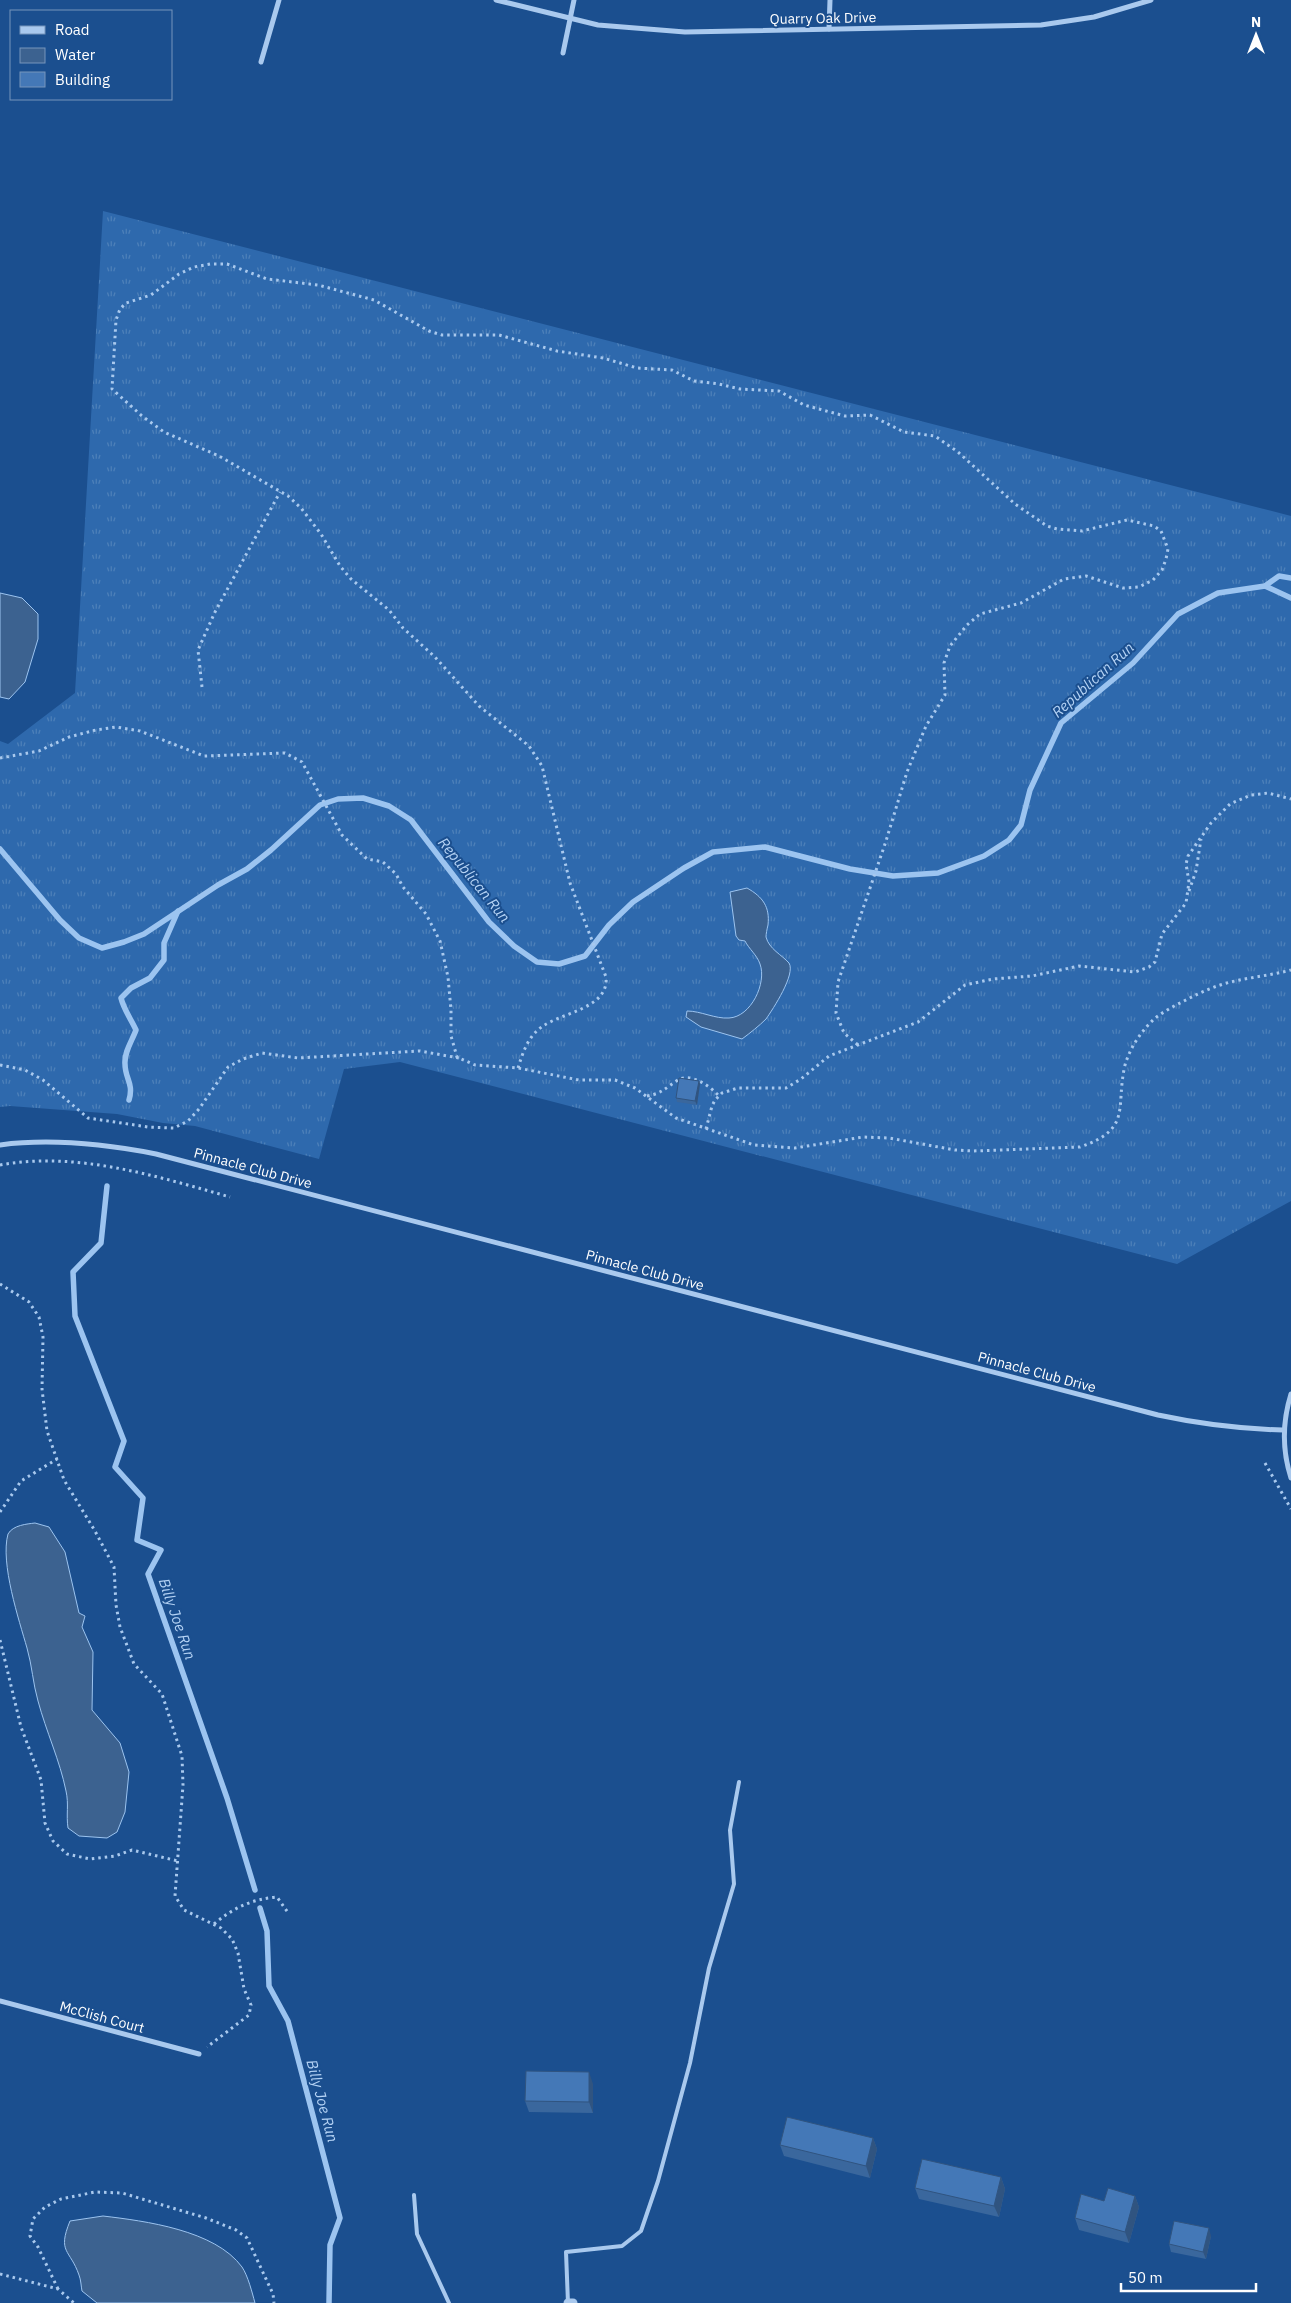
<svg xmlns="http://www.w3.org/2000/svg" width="1291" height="2303" viewBox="0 0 1291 2303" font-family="'IBM Plex Sans',sans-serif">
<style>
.grass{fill:url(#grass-tufts)}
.water{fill:#3c6290;stroke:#9cc4f0}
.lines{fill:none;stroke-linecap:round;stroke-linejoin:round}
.stream{stroke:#9cc4f0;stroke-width:5.5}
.path{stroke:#a9c9ee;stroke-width:3;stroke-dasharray:2.5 4;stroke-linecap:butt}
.service{stroke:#a9c9ee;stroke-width:4}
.minor{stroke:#a9c9ee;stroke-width:5}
.tertiary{stroke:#a9c9ee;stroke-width:9}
.wall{fill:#3a679d}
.shaded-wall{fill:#305480}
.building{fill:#4478b7;stroke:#305480}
.labels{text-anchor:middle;stroke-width:4;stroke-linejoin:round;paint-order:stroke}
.street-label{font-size:14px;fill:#fff;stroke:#1b4f8f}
.water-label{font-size:15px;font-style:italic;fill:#b5d3f5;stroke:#1b4f8f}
</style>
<defs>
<pattern id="grass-tufts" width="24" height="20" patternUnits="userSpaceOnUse" patternTransform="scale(1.25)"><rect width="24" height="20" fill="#2e69ad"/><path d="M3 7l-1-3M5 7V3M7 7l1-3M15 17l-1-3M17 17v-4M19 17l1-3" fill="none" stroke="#4d80b9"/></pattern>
</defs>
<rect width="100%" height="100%" fill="#1b4f8f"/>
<path class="grass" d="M103,211L1291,516V1201L1177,1264L400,1062L344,1069L319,1159L195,1126L163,1123L117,1114L10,1106L0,1107V741L8,744L75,693Z"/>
<g class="water">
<path d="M0,593L22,598L38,614V639L25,682L9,699L0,697Z"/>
<path d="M747,888C763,897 770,907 768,925C767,929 766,934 766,937C769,949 782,955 789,963C796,974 773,1009 766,1019C759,1026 750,1033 742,1039L701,1027L686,1017L687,1011C701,1011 715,1019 729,1018C751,1017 767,983 760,964C757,955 749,949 745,941L739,940L736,936L730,892Z"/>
<path d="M35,1523L49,1527L65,1552L79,1613L85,1616L82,1627L93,1652L92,1710L120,1743L129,1772L125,1812L117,1832L107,1838L79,1836L68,1828C66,1815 69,1804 66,1791C60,1761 46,1731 38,1701C33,1684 32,1665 27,1648C19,1620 0,1563 8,1534C13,1525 27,1524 35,1523Z"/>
<path d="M103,2216C145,2221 215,2230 242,2267C248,2276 252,2292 255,2303H97L82,2291C81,2286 81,2280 79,2275C70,2249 57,2253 70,2221Z"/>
</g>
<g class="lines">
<g class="stream">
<path d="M1265,586L1291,598"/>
<path d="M0,849L60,920L79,938L102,948L124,942L144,934L218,885L247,869L271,850L320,805L338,799L363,798L389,806L411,820L489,922L514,946L537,962L559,964L585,956L609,925L633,902L684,868L713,852L765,847L850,869L893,876L938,873L984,856L1009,840L1021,825L1030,790L1061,723L1133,663L1178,614L1218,593L1265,586L1279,576L1291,578"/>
<path d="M129,1100C134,1083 125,1079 125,1064C124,1052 132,1041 136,1030C131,1019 124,1010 121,998L131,988L150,978L164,960V943L178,911"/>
<path d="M107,1186L101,1243L73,1272L75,1316L124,1441L115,1467L143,1498L137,1540L161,1550L148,1574L227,1798L255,1890"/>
<path d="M260,1908L267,1931L269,1986L288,2021L340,2218L330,2245L329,2303"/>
</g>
<g class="path">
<path d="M202,687L198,650L215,612L280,492"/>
<path d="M0,758L39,751L69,737L96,730L116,727L140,731L204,756L285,753L302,762L342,835L367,859L383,862L396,874L403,887L426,914L440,941L448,977L451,1010V1036L457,1057L475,1065L518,1068L579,1080H615L635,1088L676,1118L754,1145L795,1148L863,1137L889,1138L955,1150L973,1151L1080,1147C1133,1129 1115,1108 1125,1065C1130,1048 1140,1033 1153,1020C1161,1013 1172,1007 1182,1002C1199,993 1216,985 1235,981C1253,977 1272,975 1291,970"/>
<path d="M1189,891L1196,871L1201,839"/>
<path d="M0,1065L25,1070L43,1080L88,1118L148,1127L174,1128L188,1121L199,1109L228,1067L243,1059L262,1053L298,1058L420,1051L459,1058"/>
<path d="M518,1068C523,1052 528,1036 543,1026C564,1012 609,1008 606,977L570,883L542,766L529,746L479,706L435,657L403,628L389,610L351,579L340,566L321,534L301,508L288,496L219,456L164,432L142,416L112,389L116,320L120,309L126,303L151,295L179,274L194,267L210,264H227L267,279L318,285L374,300L429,331L442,335H499L557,351L603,358L637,368L672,370L694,381L719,384L740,389L779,391L804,405L845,416L870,415L904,432L935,436L958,452L1015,504L1047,526L1057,529L1082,531L1127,520L1154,526L1161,531L1168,549L1166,559L1162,570L1153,580L1139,587L1123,588L1086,576L1064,579L1021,603L980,614L967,625L950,646L944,663L945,695L926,726L907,772L886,841L838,982L836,1013L844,1033L858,1045"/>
<path d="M647,1096C663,1093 665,1088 678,1080C691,1072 711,1087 719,1096"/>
<path d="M706,1129L712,1106L715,1100L722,1093L738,1088H786L801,1079L829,1056L918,1022L965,985L993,979L1032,976L1079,966L1135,972L1149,967L1155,962L1162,934L1186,903L1189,882L1186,864L1188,856L1211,823L1230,804L1251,795L1268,793L1291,799"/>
<path d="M0,1165C77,1151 156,1176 230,1197"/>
<path d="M0,1284L29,1302L39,1317L43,1337L42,1389L47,1431L64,1480L95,1531L114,1567L116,1605L120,1627L134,1664L162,1694L182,1756L183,1785L175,1896L184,1910L221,1928L232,1939L238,1953L244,1989L251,2005L249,2015L207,2047"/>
<path d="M1265,1463L1291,1509"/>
<path d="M0,1512L21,1481L57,1459"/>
<path d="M0,1640L21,1727L41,1780L45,1823L53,1841L67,1854L90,1859L115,1856L132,1850L178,1861"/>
<path d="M214,1924C233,1908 252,1899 277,1897L289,1914"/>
<path d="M0,2274L58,2289L74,2303"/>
<path d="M58,2289L38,2247L30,2236L33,2219L45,2207L61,2199L95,2192L122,2193L206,2218L236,2230L247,2238L273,2294L274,2303"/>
</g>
<g class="service">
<path d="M414,2195L417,2234L449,2303"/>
<path d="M568,2303L566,2252L622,2246L641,2231L658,2181L690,2063L709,1968L734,1884L730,1830L739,1782"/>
</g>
<g class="minor">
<path d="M496,0L598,25L685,32L1041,25L1094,17L1151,0"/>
<path d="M829,29L830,0"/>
<path d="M563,53L574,0"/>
<path d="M261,62L279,0"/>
<path d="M0,1145C52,1138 105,1144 156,1154L1158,1415C1200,1424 1241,1429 1283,1430"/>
<path d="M1291,1394C1282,1423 1282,1450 1291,1478"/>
<path d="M0,2001L199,2054"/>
</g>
<path class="tertiary" d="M568,2303H573"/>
</g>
<g class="wall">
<path d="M699,1081L700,1084L697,1105L677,1102L676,1098Z"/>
<path d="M593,2084V2113L529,2112L525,2101Z"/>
<path d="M873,2138L877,2149L870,2178L784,2156L780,2145Z"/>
<path d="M1001,2177L1005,2189L999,2217L919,2199L915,2188Z"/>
<path d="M1135,2196L1139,2207L1129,2243L1079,2230L1075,2218L1104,2201Z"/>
<path d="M1211,2236L1206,2259L1171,2252L1169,2244Z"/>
</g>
<g class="shaded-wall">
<path d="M699,1081L700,1084L697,1105L695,1101Z"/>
<path d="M589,2072L593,2084V2113L589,2102Z"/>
<path d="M873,2138L877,2149L870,2178L866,2166Z"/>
<path d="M1001,2177L1005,2189L999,2217L994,2206Z"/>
<path d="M1135,2196L1139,2207L1129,2243L1125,2232Z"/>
<path d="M1209,2228L1211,2236L1206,2259L1203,2252Z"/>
</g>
<g class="building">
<path d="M679,1078L699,1081L695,1101L676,1098Z"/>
<path d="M526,2071L589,2072V2102L525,2101Z"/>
<path d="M787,2117L873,2138L866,2166L780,2145Z"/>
<path d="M922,2159L1001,2177L994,2206L915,2188Z"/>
<path d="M1108,2188L1135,2196L1125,2232L1075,2218L1081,2194L1104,2201Z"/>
<path d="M1174,2221L1209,2228L1203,2252L1169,2244Z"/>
</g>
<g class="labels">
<g class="street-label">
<text transform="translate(823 18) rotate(-1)" y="5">Quarry Oak Drive</text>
<text transform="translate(253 1168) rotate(15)" y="5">Pinnacle Club Drive</text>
<text transform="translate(645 1270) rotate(15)" y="5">Pinnacle Club Drive</text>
<text transform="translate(1037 1372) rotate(15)" y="5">Pinnacle Club Drive</text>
<text transform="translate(102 2017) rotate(15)" y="5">McClish Court</text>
</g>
<g class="water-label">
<text transform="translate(1093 680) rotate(-42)" y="5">Republican Run</text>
<text transform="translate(474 880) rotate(51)" y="5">Republican Run</text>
<text transform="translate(177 1619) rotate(71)" y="5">Billy Joe Run</text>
<text transform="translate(322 2101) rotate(75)" y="5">Billy Joe Run</text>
</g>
</g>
<rect x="10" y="10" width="162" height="90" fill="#1b4f8f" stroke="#7695bc"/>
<rect x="20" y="26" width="25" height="8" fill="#a9c9ee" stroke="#7695bc"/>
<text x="55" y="35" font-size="15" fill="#ffffff">Road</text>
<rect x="20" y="48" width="25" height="15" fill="#3c6290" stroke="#7695bc"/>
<text x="55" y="60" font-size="15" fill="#ffffff">Water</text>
<rect x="20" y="72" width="25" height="15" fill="#4478b7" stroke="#7695bc"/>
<text x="55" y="85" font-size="15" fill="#ffffff">Building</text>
<g transform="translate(1256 35)" stroke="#1b4f8f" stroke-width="4" paint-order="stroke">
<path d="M0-4L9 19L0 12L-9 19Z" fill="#ffffff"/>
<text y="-8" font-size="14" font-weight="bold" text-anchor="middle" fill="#ffffff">N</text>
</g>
<path d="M1121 2283v8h135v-8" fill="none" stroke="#ffffff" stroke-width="2.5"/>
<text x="1128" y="2283" font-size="15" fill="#ffffff" stroke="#1b4f8f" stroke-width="4" paint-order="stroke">50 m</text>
</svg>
